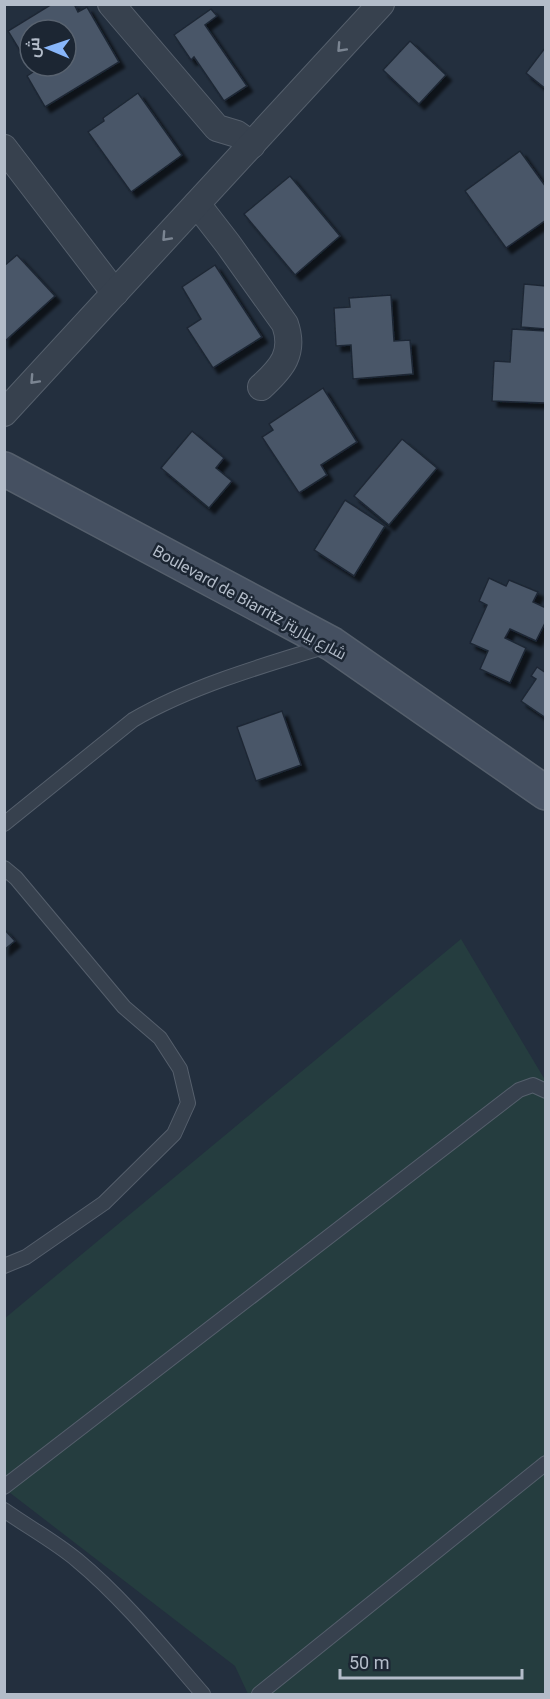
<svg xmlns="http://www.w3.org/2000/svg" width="550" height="1699" viewBox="0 0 550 1699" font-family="Roboto,Cairo,sans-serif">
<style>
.green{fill:#253d3f}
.building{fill:#495667;stroke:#1e2835;stroke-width:1.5;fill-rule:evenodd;filter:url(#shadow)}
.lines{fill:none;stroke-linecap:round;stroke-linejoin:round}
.lane-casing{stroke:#555f6c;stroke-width:16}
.street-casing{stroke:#555f6c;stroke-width:28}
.secondary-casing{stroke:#555f6c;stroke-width:36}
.lane{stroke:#37414e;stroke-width:14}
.street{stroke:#37414e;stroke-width:26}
.secondary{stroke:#455061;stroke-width:33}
.oneway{stroke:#7b8592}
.labels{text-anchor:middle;stroke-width:5;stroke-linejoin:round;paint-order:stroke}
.street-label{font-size:16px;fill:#b3bcc9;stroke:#1c2633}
</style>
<defs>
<filter id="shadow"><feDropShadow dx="5.5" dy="5.5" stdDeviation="1.5" flood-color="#0009"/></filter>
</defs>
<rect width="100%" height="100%" fill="#232f3e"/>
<path class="green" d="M461,939L545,1080V1694H248L235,1666L5,1489L4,1319Z"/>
<g class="building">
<path d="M52,4H74L78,12L87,7L119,62L45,107L27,76L33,72L8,31ZM30,30H66V66H30Z"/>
<path d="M211,9L217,16L205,25L247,86L224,101L194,57L191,60L174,35Z"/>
<path d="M410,41L446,75L419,104L383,70Z"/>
<path d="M545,48H546V89L526,73Z"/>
<path d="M138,93L182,155L131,192L88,132L104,121L103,118Z"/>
<path d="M520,151L546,187V220L506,248L465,191Z"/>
<path d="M290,176L340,236L295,275L244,214Z"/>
<path d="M17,255L55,296L4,342V266Z"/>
<path d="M215,265L262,337L213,368L187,328L201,319L182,287Z"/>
<path d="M524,284L546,286V329L521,327Z"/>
<path d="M391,295L394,341L410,340L413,374L353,379L351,345L336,346L334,308L350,307L349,298Z"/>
<path d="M512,329L546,331V403L492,401L494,361L510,362Z"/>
<path d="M323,388L357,442L321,465L327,475L299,493L262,437L273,430L269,424Z"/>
<path d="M192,431L224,458L216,468L232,481L209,508L161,468Z"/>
<path d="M402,439L437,468L389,525L354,496Z"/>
<path d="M345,500L385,526L354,576L314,550Z"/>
<path d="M489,578L506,586L509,580L538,592L533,602L546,608V621L536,641L510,629L505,638L526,648L510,683L480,669L488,651L470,643L487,605L479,601Z"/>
<path d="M537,667L546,673V718L521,701L536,679L531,676Z"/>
<path d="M282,711L301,765L256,781L237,727Z"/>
<path d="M4,929L15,941L4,950Z"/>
</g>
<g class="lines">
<g class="lane-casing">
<g id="lane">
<path d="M4,824L133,720C189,687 264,665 327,646"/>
<path d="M4,868L16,878L124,1007L160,1038L180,1069L188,1103L174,1134L104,1203L26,1257L4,1266"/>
<path d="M4,1487L519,1090L533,1085L546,1091"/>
<path d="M4,1510C28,1527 54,1541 77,1560C124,1599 163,1648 203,1694"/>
<path d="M259,1694L546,1463"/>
</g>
</g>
<g class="street-casing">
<g id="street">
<path d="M111,4L217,128L237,134L252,145"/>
<path d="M4,148L115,293"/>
<path d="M197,204L228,244L285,324C295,353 282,368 261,387"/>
<path d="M4,413L381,4"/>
</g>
</g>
<g class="secondary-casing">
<path id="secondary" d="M4,469L332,644L546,793"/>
</g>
<use href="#lane" class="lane"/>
<use href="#street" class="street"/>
<use href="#secondary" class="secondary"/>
</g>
<defs><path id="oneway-chevron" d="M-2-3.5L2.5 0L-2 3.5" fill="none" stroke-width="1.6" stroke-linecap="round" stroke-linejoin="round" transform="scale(1.5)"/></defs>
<g class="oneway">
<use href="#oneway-chevron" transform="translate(341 48) rotate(133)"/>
<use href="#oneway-chevron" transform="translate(166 237) rotate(133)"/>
<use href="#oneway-chevron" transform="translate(34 380) rotate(133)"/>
</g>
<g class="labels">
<g class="street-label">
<text transform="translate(250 602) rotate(29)" y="6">Boulevard de Biarritz شارع بياريتز</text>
</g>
</g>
<rect width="550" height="1699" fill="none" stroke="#b3bcc9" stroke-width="12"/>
<g transform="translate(48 48) rotate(272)"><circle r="28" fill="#1c2633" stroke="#58626f" stroke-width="1.5"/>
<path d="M0-4.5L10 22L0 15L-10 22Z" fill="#88b6fa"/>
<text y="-9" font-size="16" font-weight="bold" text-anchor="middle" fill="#b3bcc9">ش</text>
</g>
<path d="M340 1669v9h182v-9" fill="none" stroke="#b3bcc9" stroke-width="3"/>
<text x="349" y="1669" font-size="18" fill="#b3bcc9" stroke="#1c2633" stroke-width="4.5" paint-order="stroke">50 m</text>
</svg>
